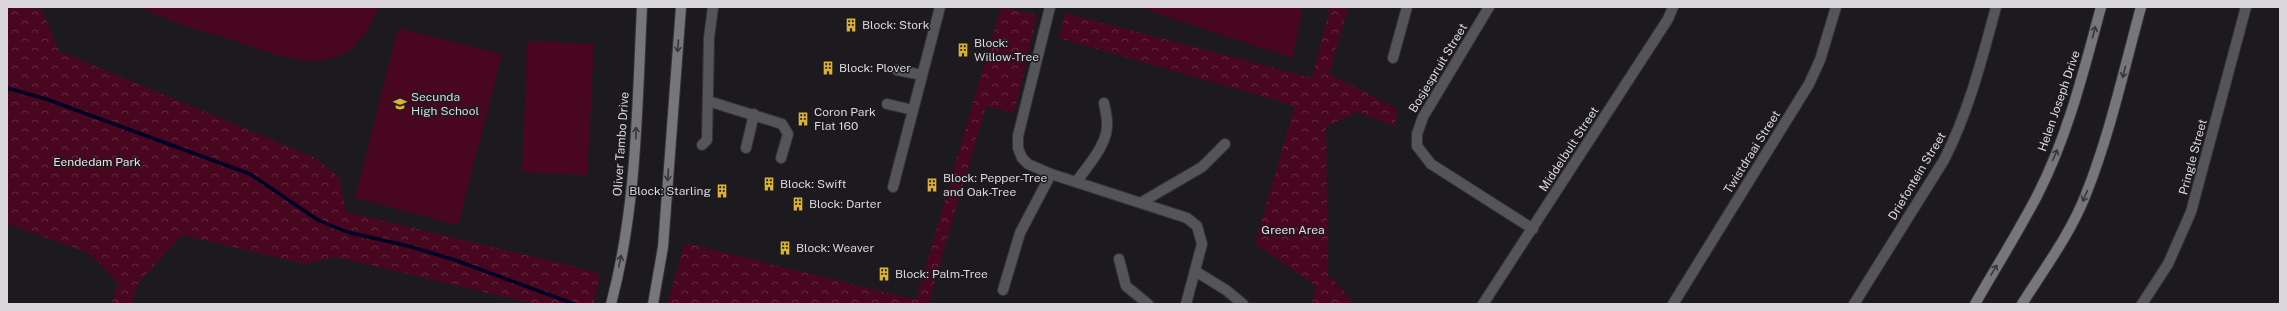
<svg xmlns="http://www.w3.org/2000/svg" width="2287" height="311" viewBox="0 0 2287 311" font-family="'Public Sans',sans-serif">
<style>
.grass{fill:#48071e}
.park{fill:url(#park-crowns)}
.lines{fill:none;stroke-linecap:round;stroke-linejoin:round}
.stream{stroke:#000026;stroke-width:3.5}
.street-casing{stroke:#373439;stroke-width:12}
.secondary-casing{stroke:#373439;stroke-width:12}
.street{stroke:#555558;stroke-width:10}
.secondary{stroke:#76767b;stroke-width:10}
.oneway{stroke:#38363b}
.labels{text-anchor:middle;stroke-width:3;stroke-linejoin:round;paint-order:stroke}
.poi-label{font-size:12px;fill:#d9d7db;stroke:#1d1a1f;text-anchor:start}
.street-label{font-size:12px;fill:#d9d7db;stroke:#1d1a1f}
.park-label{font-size:12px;fill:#f5dadf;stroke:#1d1a1f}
</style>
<defs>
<pattern id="park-crowns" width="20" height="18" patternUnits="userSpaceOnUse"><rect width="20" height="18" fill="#48071e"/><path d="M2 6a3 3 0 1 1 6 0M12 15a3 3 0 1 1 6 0" fill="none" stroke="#622a3e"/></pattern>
</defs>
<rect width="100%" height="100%" fill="#1d1a1f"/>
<g class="grass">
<path d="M141,7H378C348,89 288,58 226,38C198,29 167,22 141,7Z"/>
<path d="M1138,7H1303L1292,58Z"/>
<path d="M398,28L502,54L458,225L355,198Z"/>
<path d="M527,41L594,44L587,175L522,172Z"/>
</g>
<g class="park">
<path d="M7,7H30L42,10L59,51L313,157L339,177L346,212L584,269L600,275L593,304H536L336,257L305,264L182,235L138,283L131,304H112L118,283L89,253L7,224Z"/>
<path d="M1001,7L1037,15L1014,113L986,106L929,301L932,304H667L685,243L916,300Z"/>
<path d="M1330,7H1348L1329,74L1397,109L1395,126L1357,112L1326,127L1328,275L1352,300L1351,304H1312L1316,286L1255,244L1295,106L1059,38L1065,13L1312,78Z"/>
</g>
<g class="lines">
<path class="stream" d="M7,88L46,99L250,174L318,220L347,232L408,246L452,259L574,304"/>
<g class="street-casing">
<g id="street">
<path d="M1050,7L1018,136V148L1022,158L1028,164L1051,174L1187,218L1197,226L1202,244L1186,304"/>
<path d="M1489,7L1423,117L1417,134V146L1431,164L1533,229"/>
<path d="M1393,58L1407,7"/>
<path d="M897,70L922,75"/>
<path d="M708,101L782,124L788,134L781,158"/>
<path d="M887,104L913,110"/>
<path d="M702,145L707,140L709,38L713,7"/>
<path d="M746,148L754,114"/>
<path d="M1077,181C1088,165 1109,143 1107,122C1107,116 1105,109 1104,103"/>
<path d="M893,187L940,7"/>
<path d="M1142,202L1202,167L1225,144"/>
<path d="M1119,259L1126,286L1148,304"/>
<path d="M1195,271L1226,290L1243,304"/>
<path d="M1003,290L1020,233L1051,174"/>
<path d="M1483,304L1668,19L1673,7"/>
<path d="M1673,304L1809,84L1820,60L1836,7"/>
<path d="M1854,304L1944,160C1969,111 1982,59 1996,7"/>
<path d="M2142,304L2168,264L2191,212L2246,7"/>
</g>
</g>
<g class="secondary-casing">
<g id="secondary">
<path d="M611,304C637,207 637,107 642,7"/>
<path d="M653,304L663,247L681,7"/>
<path d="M1975,304C1996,267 2019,231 2038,194C2068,135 2084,70 2101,7"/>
<path d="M2022,304C2044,269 2071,233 2086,194C2110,134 2124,69 2141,7"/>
</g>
</g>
<use href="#street" class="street"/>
<use href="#secondary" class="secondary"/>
</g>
<defs><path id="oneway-shaft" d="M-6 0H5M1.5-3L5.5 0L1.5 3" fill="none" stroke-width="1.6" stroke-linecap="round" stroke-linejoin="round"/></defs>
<g class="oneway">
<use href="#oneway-shaft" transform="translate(2094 32) rotate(-75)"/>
<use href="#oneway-shaft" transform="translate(678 46) rotate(94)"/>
<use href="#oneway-shaft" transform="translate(2124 72) rotate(105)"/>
<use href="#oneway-shaft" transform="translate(636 133) rotate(-88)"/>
<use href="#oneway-shaft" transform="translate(2055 155) rotate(-66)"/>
<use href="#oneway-shaft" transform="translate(668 175) rotate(94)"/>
<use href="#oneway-shaft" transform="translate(2085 196) rotate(114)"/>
<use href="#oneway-shaft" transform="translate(620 261) rotate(-78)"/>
<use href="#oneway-shaft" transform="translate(1994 270) rotate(-60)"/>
</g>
<defs>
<g id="building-bare" transform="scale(1.08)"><path d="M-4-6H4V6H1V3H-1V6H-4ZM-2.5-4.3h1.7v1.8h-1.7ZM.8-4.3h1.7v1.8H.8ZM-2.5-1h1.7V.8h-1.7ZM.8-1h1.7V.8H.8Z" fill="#dcb233" stroke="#1d1a1f" stroke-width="2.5" paint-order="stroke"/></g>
<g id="school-bare" transform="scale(1.08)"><path d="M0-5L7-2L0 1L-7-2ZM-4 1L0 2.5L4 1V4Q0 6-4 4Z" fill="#dcb233" stroke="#1d1a1f" stroke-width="2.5" paint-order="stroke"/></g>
</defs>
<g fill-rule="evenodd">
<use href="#building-bare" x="851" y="25"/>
<use href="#building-bare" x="963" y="50"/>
<use href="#building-bare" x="828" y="68"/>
<use href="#school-bare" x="400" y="104"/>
<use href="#building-bare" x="803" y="119"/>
<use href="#building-bare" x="769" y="184"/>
<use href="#building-bare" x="932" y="185"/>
<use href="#building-bare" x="722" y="191"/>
<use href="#building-bare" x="798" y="204"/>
<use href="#building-bare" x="785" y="248"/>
<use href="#building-bare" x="884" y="274"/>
</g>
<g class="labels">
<g class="poi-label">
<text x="862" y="29">Block: Stork</text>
<text x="974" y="47">Block:<tspan x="974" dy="14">Willow-Tree</tspan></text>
<text x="839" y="72">Block: Plover</text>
<text x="411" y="101">Secunda<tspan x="411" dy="14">High School</tspan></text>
<text x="814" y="116">Coron Park<tspan x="814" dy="14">Flat 160</tspan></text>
<text x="943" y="182">Block: Pepper-Tree<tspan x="943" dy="14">and Oak-Tree</tspan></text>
<text x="780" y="188">Block: Swift</text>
<text x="711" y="195" text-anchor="end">Block: Starling</text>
<text x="809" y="208">Block: Darter</text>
<text x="796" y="252">Block: Weaver</text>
<text x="895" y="278">Block: Palm-Tree</text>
</g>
<g class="street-label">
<text transform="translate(1438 68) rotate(-59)" y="4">Bosjespruit Street</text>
<text transform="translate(2059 101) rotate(-71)" y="4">Helen Joseph Drive</text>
<text transform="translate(621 144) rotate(-86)" y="4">Oliver Tambo Drive</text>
<text transform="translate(1569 149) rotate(-57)" y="4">Middelbult Street</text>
<text transform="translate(1752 152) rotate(-58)" y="4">Twistdraai Street</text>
<text transform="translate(2193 157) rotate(-75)" y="4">Pringle Street</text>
<text transform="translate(1917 176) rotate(-59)" y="4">Driefontein Street</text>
</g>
<g class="park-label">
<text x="97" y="166">Eendedam Park</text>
<text x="1293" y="234">Green Area</text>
</g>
</g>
<rect width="2287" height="311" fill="none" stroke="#d9d7db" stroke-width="16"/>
</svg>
